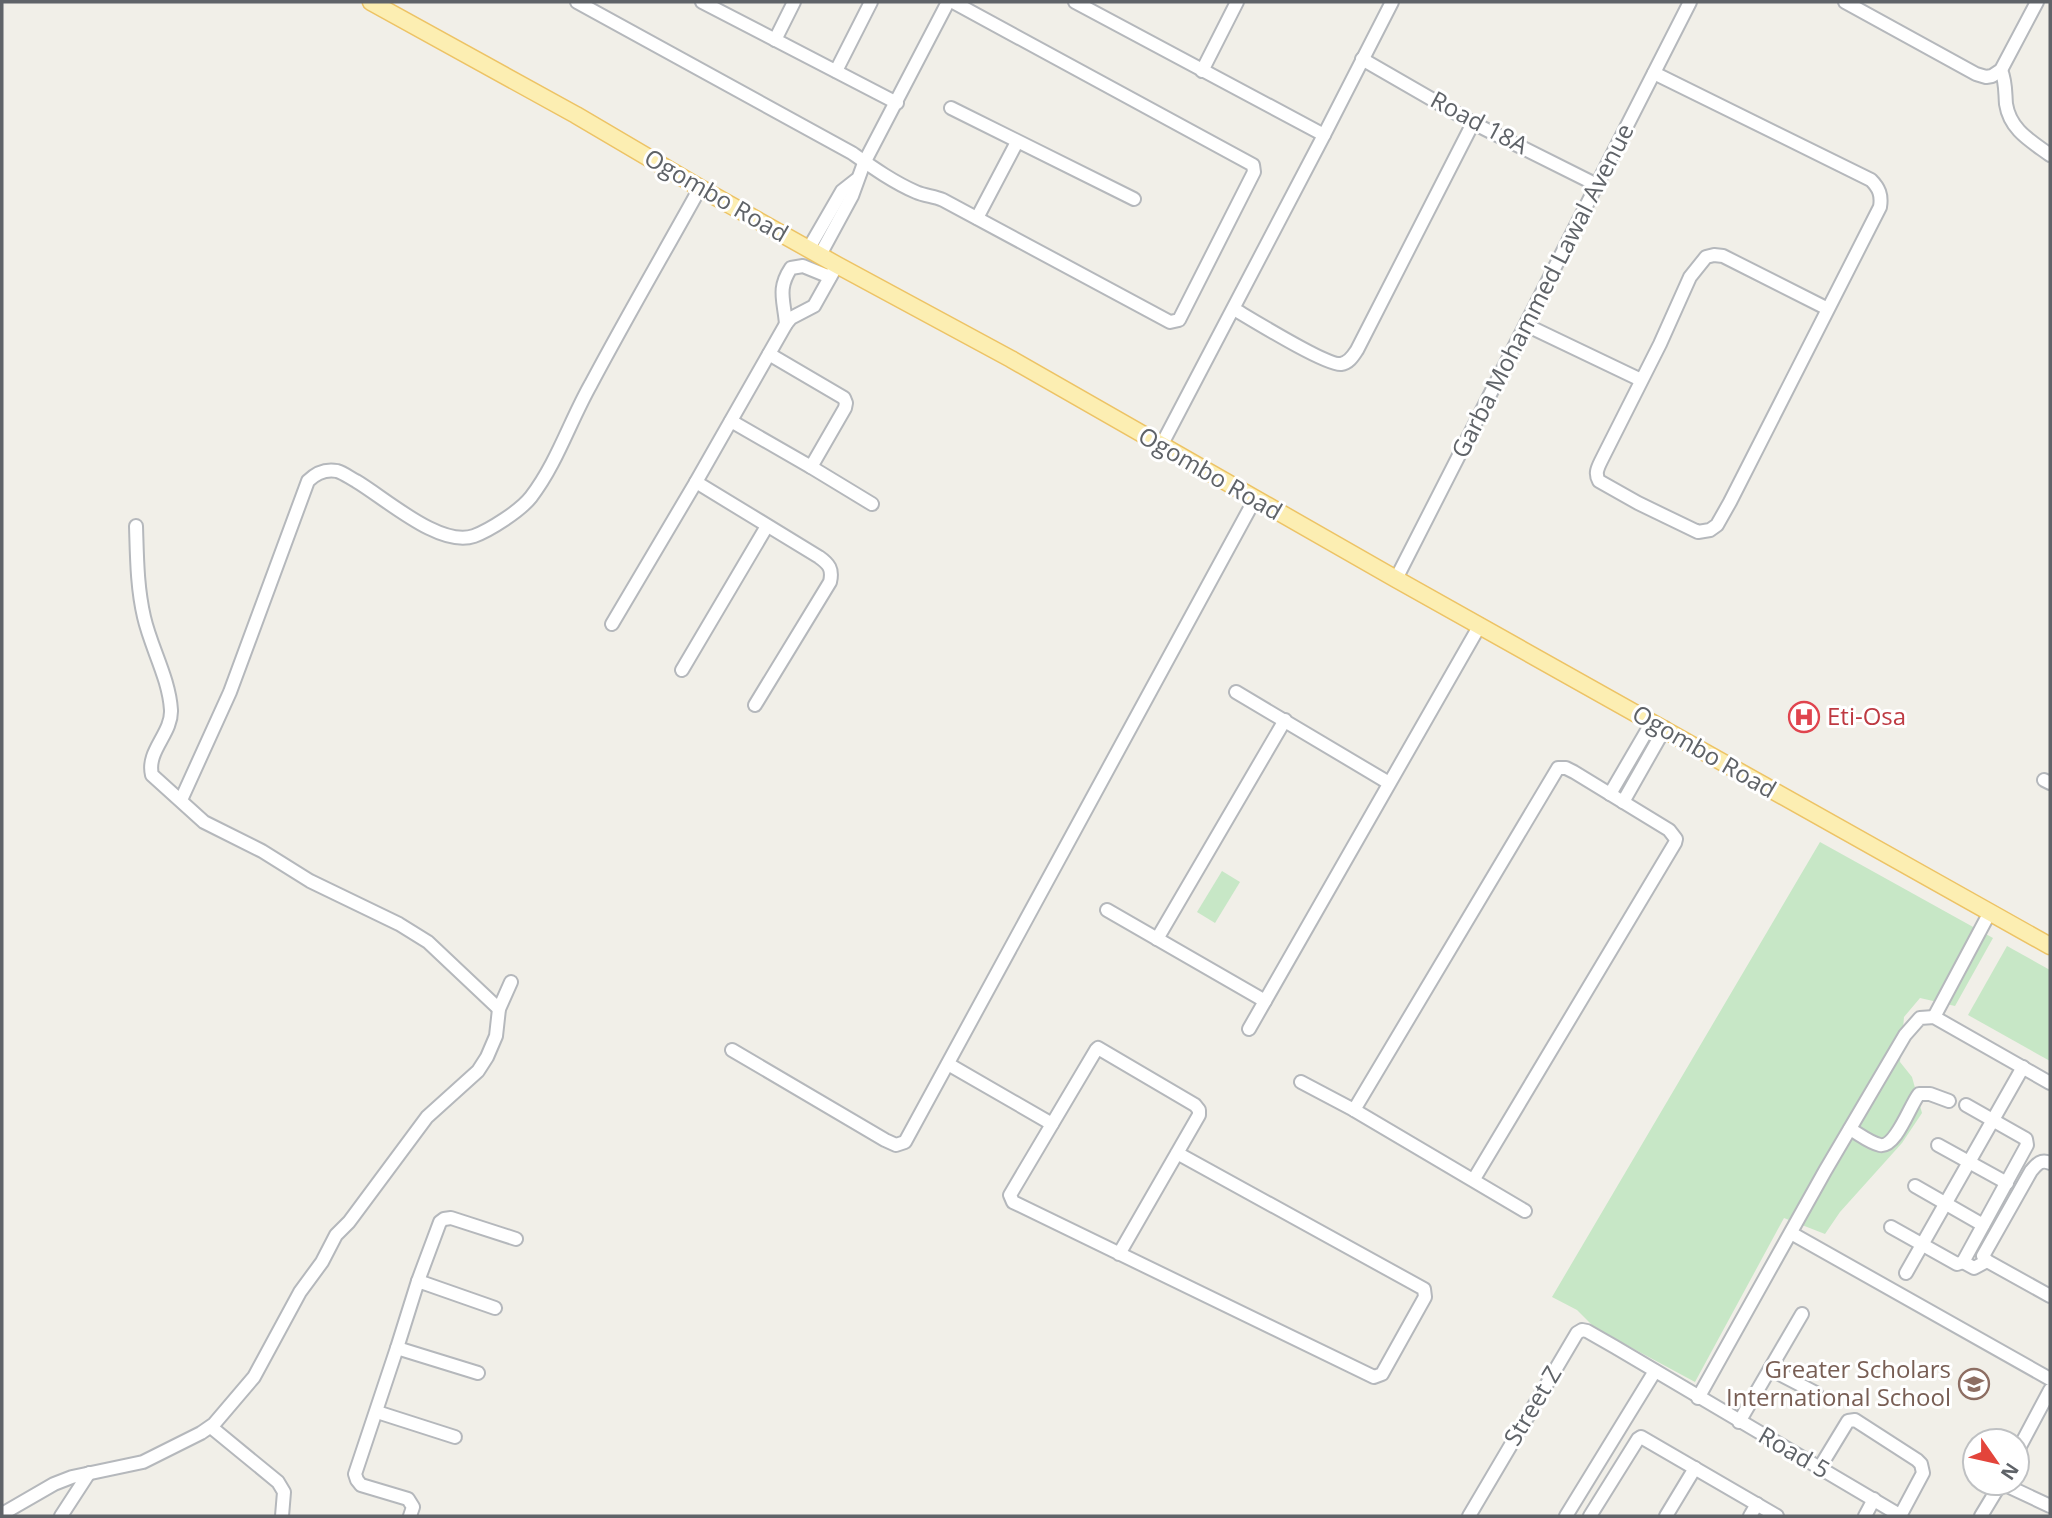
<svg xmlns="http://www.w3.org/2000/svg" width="2052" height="1518" viewBox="0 0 2052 1518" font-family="'Open Sans',sans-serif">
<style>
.green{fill:#c7e7c6}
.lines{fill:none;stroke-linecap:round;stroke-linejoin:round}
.minor-casing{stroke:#b5b8bc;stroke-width:16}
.major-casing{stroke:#edc365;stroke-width:19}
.minor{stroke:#fff;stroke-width:12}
.major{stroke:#fceeb2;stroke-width:16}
.labels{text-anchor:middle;stroke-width:6;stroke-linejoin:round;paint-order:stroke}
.street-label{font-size:24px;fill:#5f6368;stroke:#fff}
.health-label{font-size:24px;fill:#be3a42;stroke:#fff;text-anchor:start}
.education-label{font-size:24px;fill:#785e54;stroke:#fff;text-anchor:end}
</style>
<rect width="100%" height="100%" fill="#f1efe8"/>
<g class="green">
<path d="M1820,842L1993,938L1955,1006L1920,998L1904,1017L1900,1062L1912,1077L1922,1113L1902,1143L1840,1212L1825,1234L1784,1218L1695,1382L1595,1328L1577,1310L1552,1297Z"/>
<path d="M1222,871L1240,882L1215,923L1197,912Z"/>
<path d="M2007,946L2050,970V1061L1968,1015Z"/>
</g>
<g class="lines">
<g class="minor-casing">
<g id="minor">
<path d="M577,2L852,153C872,167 893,182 916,192C925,196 934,196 943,200L1170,322L1179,320L1254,172L1253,165L953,2"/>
<path d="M702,2L897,103"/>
<path d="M1075,2L1324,135"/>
<path d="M1845,2L1976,74L1986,77L1992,76L2001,70L2037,2"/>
<path d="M775,40L794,2"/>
<path d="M1362,59L1473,123L1597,185"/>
<path d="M2001,70C2006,82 2005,92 2006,104C2010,130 2031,141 2050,155"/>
<path d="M836,71L871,2"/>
<path d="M1202,71L1237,2"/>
<path d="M1654,73L1871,180C1879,188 1882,195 1880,207L1730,502L1717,525L1710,530L1698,532L1638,503L1599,481C1595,474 1597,469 1601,461L1660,344L1690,277L1706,257L1714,255L1723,256L1828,309"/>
<path d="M951,108L1134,199"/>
<path d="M977,218L1017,142"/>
<path d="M809,248L842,191L856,180"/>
<path d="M820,255L852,196L864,163L948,2"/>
<path d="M1234,309C1251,319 1327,366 1341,364C1349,363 1353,356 1357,350L1473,123"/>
<path d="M786,324C784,300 777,289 791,268L803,266L830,277"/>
<path d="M1526,325L1641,380"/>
<path d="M731,421L811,467L845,408L846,403L844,398L769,354"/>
<path d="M1161,446L1324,135L1392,2"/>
<path d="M811,467L872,504"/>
<path d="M136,526C137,557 137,587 144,617C151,648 169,678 171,710C172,734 146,751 152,775L204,822L262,851L310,881L399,924L428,942L499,1009"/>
<path d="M1396,579L1690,2"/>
<path d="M612,624L696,482"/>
<path d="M682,670L767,526"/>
<path d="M1236,692L1389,783"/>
<path d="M755,705L830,582C833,569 829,564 819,557L696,482L786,324L791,318L814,306L837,265"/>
<path d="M2044,780L2050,783"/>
<path d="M1610,794L1652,722"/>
<path d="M181,800L230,692L308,481C316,473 326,469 337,471C344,473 350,478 356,481C385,498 440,548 474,536C490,530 520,511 531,497C557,463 570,421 591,384C626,318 664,253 700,188"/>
<path d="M1623,802L1665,728"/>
<path d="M1107,910L1265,1001"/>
<path d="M1157,939L1285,720"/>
<path d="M1934,1017L1990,912"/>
<path d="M1249,1029L1480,625"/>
<path d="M732,1050L885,1140L896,1145L905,1142L1255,499"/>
<path d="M948,1064L1052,1124"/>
<path d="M1301,1082L1354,1110L1525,1211"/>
<path d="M1354,1110L1558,768H1566L1574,772L1669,830L1676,839L1675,843L1474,1179"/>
<path d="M1850,1129C1859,1134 1870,1143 1880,1145C1896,1148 1910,1105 1919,1094H1930L1949,1101"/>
<path d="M1938,1145L2007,1183"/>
<path d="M2050,1163C2041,1159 2037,1164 2031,1171L1983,1256L1987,1261L2050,1296"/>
<path d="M1915,1186L1983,1225"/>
<path d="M1891,1227L1957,1264L1963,1262L2027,1145L2026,1139L1966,1105"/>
<path d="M1791,1233L2050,1379"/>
<path d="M1119,1254L1199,1115V1110L1195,1105L1098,1048L1096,1050L1010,1195L1013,1202L1374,1377L1382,1374L1425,1297L1424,1289L1177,1153"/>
<path d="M1963,1262L1974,1268L1987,1261"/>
<path d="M1906,1273L2023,1067"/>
<path d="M418,1281L440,1222L444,1219L451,1218L516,1239"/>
<path d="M397,1348L418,1281L495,1308"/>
<path d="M1770,1369L1816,1393"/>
<path d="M1698,1398L1825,1171L1905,1035L1920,1018L1934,1017L2050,1083"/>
<path d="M377,1412L455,1437"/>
<path d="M1739,1422L1802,1314"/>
<path d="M211,1427L278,1482L284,1492L282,1516"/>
<path d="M2017,1452L2050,1390"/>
<path d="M1820,1467L1848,1421L1855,1420L1917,1460L1921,1464L1923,1473L1900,1516"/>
<path d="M2001,1483L2050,1506"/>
<path d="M2,1514L54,1484L72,1477L143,1462L201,1433L214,1424L254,1377L300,1292L322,1262L336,1235L349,1222L427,1117L478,1071L487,1057L496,1036L499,1009L511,982"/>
<path d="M61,1516L89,1473"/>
<path d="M410,1516L413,1507L408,1499L361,1485L357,1480L355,1474L397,1348L478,1373"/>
<path d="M1469,1516L1577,1333L1582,1330L1587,1331L1615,1347L1901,1516"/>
<path d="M1566,1516L1655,1371"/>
<path d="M1590,1516L1638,1439L1641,1437L1777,1516"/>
<path d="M1666,1516L1695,1468"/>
<path d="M1750,1516L1757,1504"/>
<path d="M1865,1516L1874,1499"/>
<path d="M1981,1516L2001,1483"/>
</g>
</g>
<g class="major-casing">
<path id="major" d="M371,2L576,115L700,188L837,265L1011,359L1396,579L2050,946"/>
</g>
<use href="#minor" class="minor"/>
<use href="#major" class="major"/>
</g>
<defs>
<g id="hospital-ring" transform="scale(1.575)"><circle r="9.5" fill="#fff" stroke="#e0444e" stroke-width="1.5"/><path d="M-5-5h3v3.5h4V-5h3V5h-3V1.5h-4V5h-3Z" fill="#e0444e"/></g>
<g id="school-ring" transform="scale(1.575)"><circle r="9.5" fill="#fff" stroke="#8d6e63" stroke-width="1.5"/><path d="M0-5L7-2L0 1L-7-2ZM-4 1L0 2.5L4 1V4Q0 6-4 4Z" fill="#8d6e63"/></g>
</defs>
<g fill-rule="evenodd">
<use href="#hospital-ring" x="1804" y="717"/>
<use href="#school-ring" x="1974" y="1384"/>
</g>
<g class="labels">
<g class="street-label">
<text transform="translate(1479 123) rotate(28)" y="8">Road 18A</text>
<text transform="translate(716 196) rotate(30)" y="8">Ogombo Road</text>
<text transform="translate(1543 291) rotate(-63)" y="8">Garba Mohammed Lawal Avenue</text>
<text transform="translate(1210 474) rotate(30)" y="8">Ogombo Road</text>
<text transform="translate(1704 752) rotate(30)" y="8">Ogombo Road</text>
<text transform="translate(1533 1406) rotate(-59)" y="8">Street Z</text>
<text transform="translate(1794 1453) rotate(30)" y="8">Road 5</text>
</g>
<g class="health-label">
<text x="1827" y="725">Eti-Osa</text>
</g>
<g class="education-label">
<text x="1951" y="1378">Greater Scholars<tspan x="1951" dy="28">International School</tspan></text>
</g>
</g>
<rect width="2052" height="1518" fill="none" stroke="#5f6368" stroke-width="7"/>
<g transform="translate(1996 1462) rotate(124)"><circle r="33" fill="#ffffff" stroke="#bfc1c3" stroke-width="2"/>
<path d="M0-5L12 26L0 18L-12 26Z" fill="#e3443b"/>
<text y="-10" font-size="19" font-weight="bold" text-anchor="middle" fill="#5f6368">N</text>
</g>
</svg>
